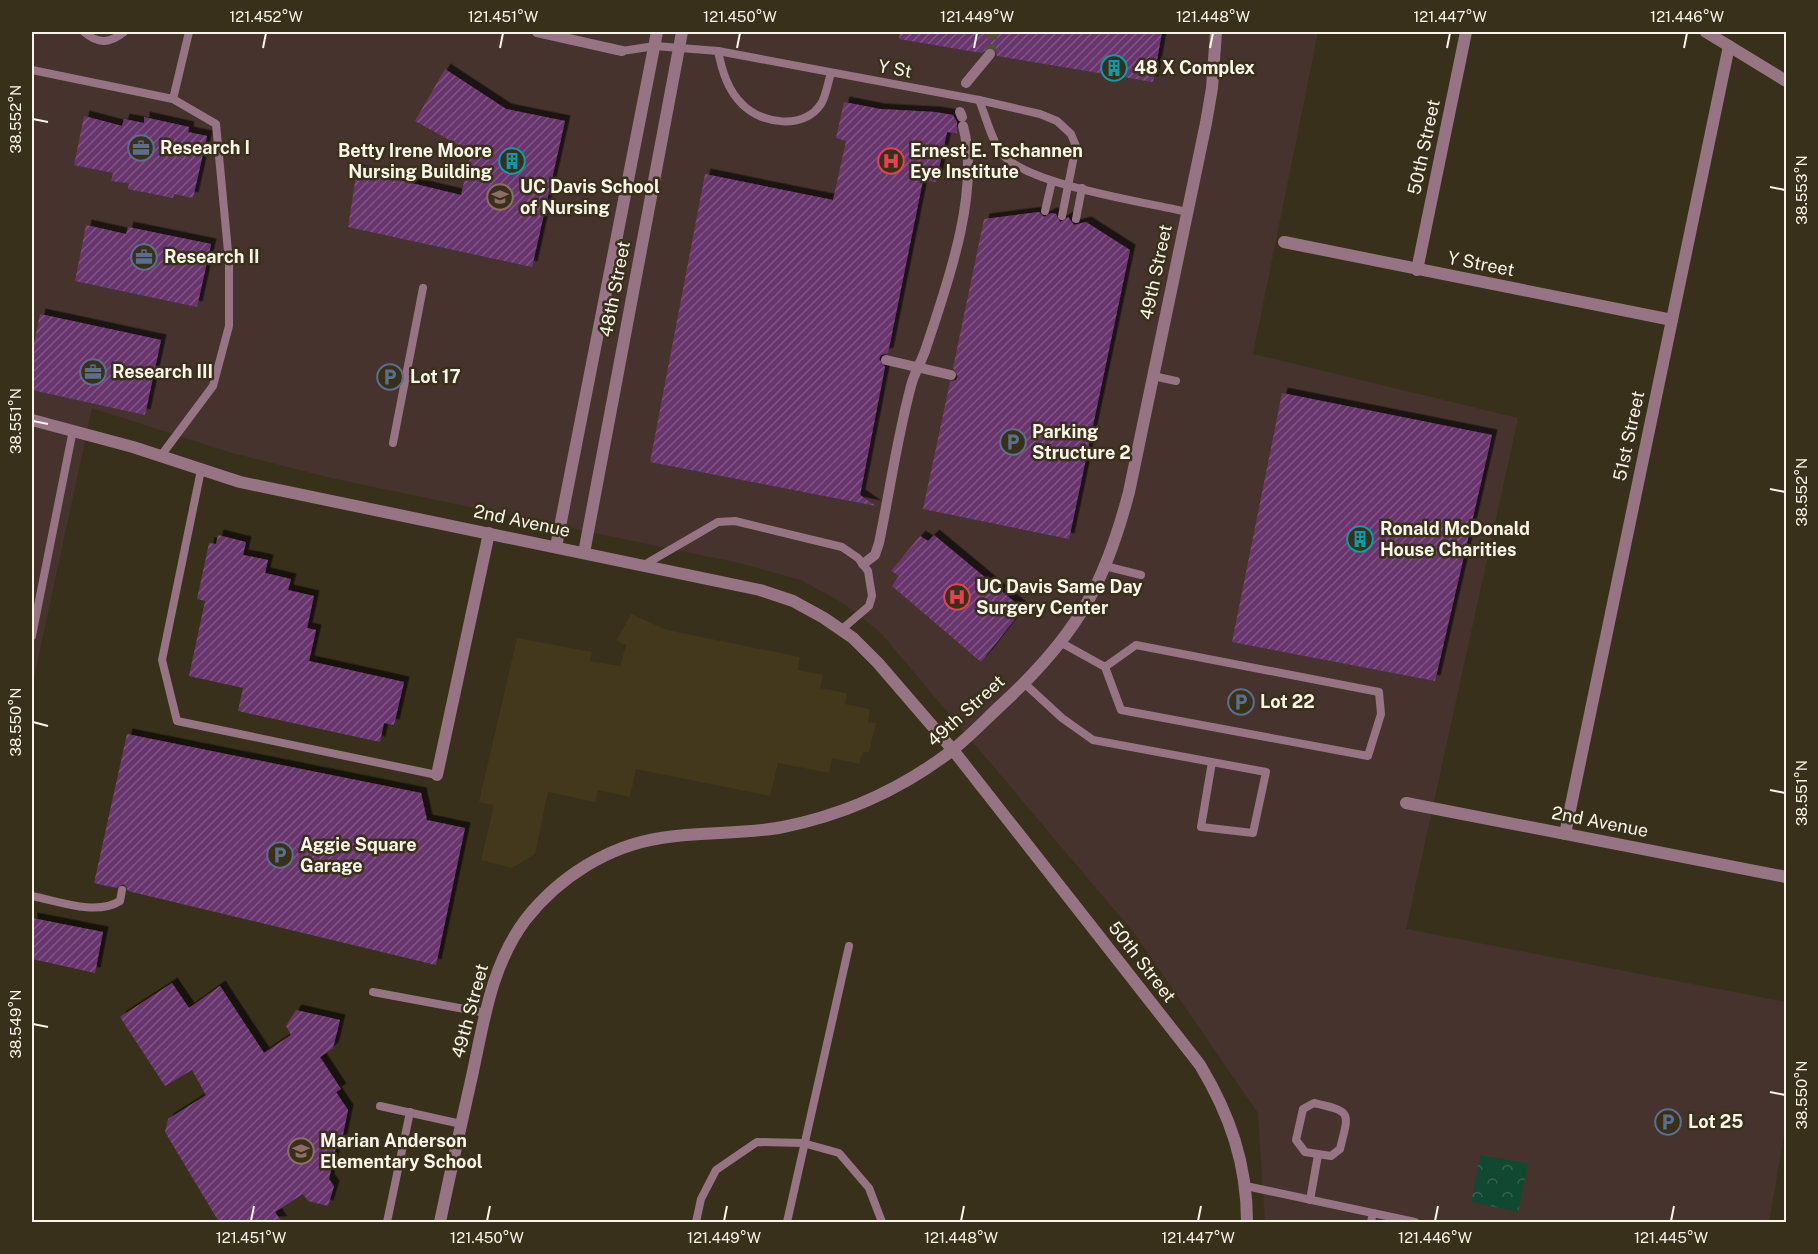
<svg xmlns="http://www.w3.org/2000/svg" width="1818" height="1254" viewBox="0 0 1818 1254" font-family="'Public Sans',sans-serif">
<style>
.built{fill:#43371c}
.medical{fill:#47332d}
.park{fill:url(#park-crowns)}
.building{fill:url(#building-hatch);filter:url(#shadow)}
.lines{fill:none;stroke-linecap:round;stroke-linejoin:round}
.pedestrian-tunnel{stroke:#564d3a;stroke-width:10;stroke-dasharray:10 5;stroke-linecap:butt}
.service{stroke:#967483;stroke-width:8}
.pedestrian{stroke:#967483;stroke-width:10}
.minor{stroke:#967483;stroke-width:12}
.tertiary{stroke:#967483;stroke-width:12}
.ticks{fill:none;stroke:#f9f4e7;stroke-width:2}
.labels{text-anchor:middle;stroke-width:5;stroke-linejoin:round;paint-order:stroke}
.poi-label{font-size:18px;font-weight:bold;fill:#f9f4e7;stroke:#39301c;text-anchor:start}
.street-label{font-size:18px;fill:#f9f4e7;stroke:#39301c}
.neatline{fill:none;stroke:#f9f4e7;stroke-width:2}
.ticks-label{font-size:15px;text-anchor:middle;fill:#f9f4e7}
</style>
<defs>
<pattern id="park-crowns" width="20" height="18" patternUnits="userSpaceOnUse" patternTransform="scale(1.5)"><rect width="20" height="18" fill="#104832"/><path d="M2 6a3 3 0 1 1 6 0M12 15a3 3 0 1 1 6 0" fill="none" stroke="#346350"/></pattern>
<pattern id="building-hatch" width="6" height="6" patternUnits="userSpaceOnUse" patternTransform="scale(1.5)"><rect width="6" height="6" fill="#69366e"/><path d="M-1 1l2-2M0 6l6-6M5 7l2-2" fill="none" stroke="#7f5483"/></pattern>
<filter id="shadow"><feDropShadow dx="5.5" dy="-5.5" stdDeviation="0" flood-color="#0009"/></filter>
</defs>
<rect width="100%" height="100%" fill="#39301c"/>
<path class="built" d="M631,614L667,630L800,657L798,670L823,675L820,688L847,693L845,704L870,709L868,722L876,723L869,752H863L859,764L832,758L829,773L778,763L770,796L636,769L630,797L598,790L595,802L548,792L535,854L512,868L481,860L494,805L479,802L517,638L592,652L590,661L620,666L626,645L616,641Z"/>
<path class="medical" d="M32,32H1318L1253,354L1518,418L1406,929L1786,1002V1123L1769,1222H1265L1258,1113L1134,933L879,631L843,603L801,580L739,563L331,478L229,452L92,408L32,687Z"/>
<path class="park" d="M1480,1155L1528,1163L1518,1212L1471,1202Z"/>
<g class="building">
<path d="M900,32H1162L1153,82L997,56L995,49L991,47L981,53L899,39Z"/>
<path d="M445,69L506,109L565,121L532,267L348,227L357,170L461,195L471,152L415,121Z"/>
<path d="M844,102L880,109L935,112L953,115L957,122V133L947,132L936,182L923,180L888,353L881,355L879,359L885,367L860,495L876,506L650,462L705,174L833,200L846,141L836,138Z"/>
<path d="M84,116L122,126L124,119L144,123V117L189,127L188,132L207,136L193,198L174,194L173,198L128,189L129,183L111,181L113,173L74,165Z"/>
<path d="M1039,212L1044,217L1051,213L1056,214L1060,222L1068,217L1074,225L1086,222L1130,250L1069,539L923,509L950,382L956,380L958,376L953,368L984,219Z"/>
<path d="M86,225L126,234L128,227L211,244L197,307L75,281Z"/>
<path d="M40,314L161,340L145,415L32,390V353Z"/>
<path d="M1282,393L1492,435L1435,681L1232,642Z"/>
<path d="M218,535L246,542L243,555L268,560L265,573L291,579L288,590L314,596L307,628L316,630L309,661L404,682L394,725L384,723L380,742L238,711L243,688L189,676L205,601L197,599L209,543L216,544Z"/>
<path d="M934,535L1023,609L981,662L892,586L899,576L891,571L920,536L928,541Z"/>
<path d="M127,734L421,793L427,820L465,828L436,965L128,891L124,884L116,888L94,883Z"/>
<path d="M32,918L103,932L95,973L32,959Z"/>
<path d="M172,983L189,1008L220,986L264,1053L291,1035L286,1026L296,1010L340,1020L333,1048L320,1057L341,1089L336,1092L348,1110L342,1139L337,1142L329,1179L334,1186L328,1206L308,1201L303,1194L275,1212L282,1222H219L165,1132L168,1119L206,1095L192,1070L165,1086L120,1017Z"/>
</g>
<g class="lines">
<path class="pedestrian-tunnel" d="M990,54L993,32"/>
<g class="service">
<path d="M84,32C99,45 110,43 124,32"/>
<path d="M622,51L655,46L718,51L979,100L1040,114L1057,121L1071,134L1076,146L1062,216"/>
<path d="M718,51C722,71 728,91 743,105C762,124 804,130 821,104C826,96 828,82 831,73"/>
<path d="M32,70L173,99L216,124L229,262V326L213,386L160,457"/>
<path d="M173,99L189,32"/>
<path d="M979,100C985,114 993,145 1003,155C1030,185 1144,202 1187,212"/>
<path d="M1045,211L1052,181"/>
<path d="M1076,219L1082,188"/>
<path d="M1153,376L1176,381"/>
<path d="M393,443L423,288"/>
<path d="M201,470L162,660L177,721L437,775"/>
<path d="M644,565L718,522L735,521L842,547L858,558L868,571L872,596L869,606L841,630"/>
<path d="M1105,566L1141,575"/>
<path d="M32,636L73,430"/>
<path d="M1060,642L1105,667L1136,645L1379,692L1381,714L1368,756L1121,710L1105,667"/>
<path d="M1024,683L1062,718L1093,740L1266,772L1253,833L1201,827L1212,762"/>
<path d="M32,896C58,901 96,916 120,901L122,890"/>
<path d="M373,992L486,1013"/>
<path d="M1314,1103C1353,1112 1349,1112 1340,1149L1331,1156L1305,1152L1296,1140L1303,1109Z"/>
<path d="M380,1106L461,1124"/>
<path d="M1246,1186L1415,1222"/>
<path d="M1310,1200L1318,1155"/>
<path d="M387,1222L410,1112"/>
<path d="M696,1222L701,1199L716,1170L757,1142L803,1143L839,1153L869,1188L882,1222"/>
<path d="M787,1222L849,946"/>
<path d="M1371,1222L1373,1213"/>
</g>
<g class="pedestrian">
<path d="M537,32L622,51"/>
<path d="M966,83L990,54"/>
<path d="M960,112L962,117"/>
<path d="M886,360L951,375"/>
<path d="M863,564L875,555L879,543C890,490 897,438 911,386C914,373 922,361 926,348C947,285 981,191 963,126"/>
</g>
<g class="minor">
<path d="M1706,32L1786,81"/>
<path d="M1284,242L1672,320"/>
<path d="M1417,270L1466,32"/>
<path d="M556,547L657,32"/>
<path d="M584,553L682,32"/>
<path d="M437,775L489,533"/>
<path d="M1406,803L1786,877"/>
<path d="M1565,834L1729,46"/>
<path d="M440,1222C450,1174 461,1125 472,1076C484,1021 491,965 526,919C559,877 608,846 661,838C702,831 743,835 783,827C843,815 901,789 950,752C967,739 983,722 999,707C1033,676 1065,642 1088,601C1107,567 1119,530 1129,492L1206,123L1212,88L1216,32"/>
</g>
<path class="tertiary" d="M32,420L133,447L240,482L760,590L793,601L824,618L853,638L878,663L953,750L1200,1065C1230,1115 1247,1164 1247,1222"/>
</g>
<path class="ticks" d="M263,48L266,33M500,48L503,33M737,48L740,33M974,48L977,33M1210,48L1213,33M1447,48L1450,33M1684,48L1687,33M33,119L48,122M1770,187L1785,190M33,421L48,424M1770,489L1785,492M33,722L48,726M1770,790L1785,793M33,1024L48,1027M1770,1092L1785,1095M251,1221L254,1206M487,1221L490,1206M724,1221L727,1206M961,1221L964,1206M1198,1221L1201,1206M1435,1221L1438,1206M1671,1221L1674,1206"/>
<defs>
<g id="building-ring" transform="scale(1.35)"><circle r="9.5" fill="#39301c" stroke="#0f9aa8" stroke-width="1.5"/><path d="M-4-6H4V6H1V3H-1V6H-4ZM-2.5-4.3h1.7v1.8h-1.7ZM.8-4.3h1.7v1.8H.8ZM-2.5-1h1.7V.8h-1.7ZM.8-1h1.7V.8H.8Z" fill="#0f9aa8"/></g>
<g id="office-ring" transform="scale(1.35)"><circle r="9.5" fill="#39301c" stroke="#5c6f8a" stroke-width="1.5"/><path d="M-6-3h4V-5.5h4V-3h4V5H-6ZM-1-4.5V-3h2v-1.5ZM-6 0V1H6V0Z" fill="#5c6f8a"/></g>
<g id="hospital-ring" transform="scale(1.35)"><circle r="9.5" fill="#39301c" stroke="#e0444e" stroke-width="1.5"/><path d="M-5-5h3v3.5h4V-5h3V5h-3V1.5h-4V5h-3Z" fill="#e0444e"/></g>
<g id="university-ring" transform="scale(1.35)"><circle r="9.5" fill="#39301c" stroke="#8d6e63" stroke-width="1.5"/><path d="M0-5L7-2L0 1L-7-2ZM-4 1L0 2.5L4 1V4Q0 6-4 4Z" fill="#8d6e63"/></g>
<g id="parking-ring" transform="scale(1.35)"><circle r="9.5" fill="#39301c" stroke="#5c6f8a" stroke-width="1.5"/><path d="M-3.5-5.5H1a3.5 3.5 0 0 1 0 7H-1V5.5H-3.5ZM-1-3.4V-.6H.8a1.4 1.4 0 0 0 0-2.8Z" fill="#5c6f8a"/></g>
<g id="school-ring" transform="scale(1.35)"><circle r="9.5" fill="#39301c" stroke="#8d6e63" stroke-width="1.5"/><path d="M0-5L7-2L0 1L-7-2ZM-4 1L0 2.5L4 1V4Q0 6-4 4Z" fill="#8d6e63"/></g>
</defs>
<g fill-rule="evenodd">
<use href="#building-ring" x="1114" y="68"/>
<use href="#office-ring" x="141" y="148"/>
<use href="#building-ring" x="512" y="161"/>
<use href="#hospital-ring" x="891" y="161"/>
<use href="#university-ring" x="500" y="197"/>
<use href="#office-ring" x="144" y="257"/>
<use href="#office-ring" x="93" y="372"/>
<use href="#parking-ring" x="390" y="377"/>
<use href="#parking-ring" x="1013" y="442"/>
<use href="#building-ring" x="1360" y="539"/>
<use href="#hospital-ring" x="957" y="597"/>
<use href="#parking-ring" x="1241" y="702"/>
<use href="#parking-ring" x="280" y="855"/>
<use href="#parking-ring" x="1668" y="1122"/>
<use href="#school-ring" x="301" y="1151"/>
</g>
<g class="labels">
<g class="poi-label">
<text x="1134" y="74">48 X Complex</text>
<text x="160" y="154">Research I</text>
<text x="492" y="157" text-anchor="end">Betty Irene Moore<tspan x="492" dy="21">Nursing Building</tspan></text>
<text x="910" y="157">Ernest E. Tschannen<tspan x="910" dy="21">Eye Institute</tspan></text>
<text x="520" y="193">UC Davis School<tspan x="520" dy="21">of Nursing</tspan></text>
<text x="164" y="263">Research II</text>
<text x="112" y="378">Research III</text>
<text x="410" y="383">Lot 17</text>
<text x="1032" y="438">Parking<tspan x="1032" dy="21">Structure 2</tspan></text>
<text x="1380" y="535">Ronald McDonald<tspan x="1380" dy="21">House Charities</tspan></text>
<text x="976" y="593">UC Davis Same Day<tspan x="976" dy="21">Surgery Center</tspan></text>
<text x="1260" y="708">Lot 22</text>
<text x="300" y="851">Aggie Square<tspan x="300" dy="21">Garage</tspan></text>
<text x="1688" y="1128">Lot 25</text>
<text x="320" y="1147">Marian Anderson<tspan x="320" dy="21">Elementary School</tspan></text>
</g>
<g class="street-label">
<text transform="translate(895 69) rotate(10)" y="6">Y St</text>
<text transform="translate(1424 147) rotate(-78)" y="6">50th Street</text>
<text transform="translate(1481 264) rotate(11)" y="6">Y Street</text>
<text transform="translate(1156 272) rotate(-78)" y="6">49th Street</text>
<text transform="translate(615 289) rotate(-79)" y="6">48th Street</text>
<text transform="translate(1629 436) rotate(-78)" y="6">51st Street</text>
<text transform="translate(522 521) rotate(12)" y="6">2nd Avenue</text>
<text transform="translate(966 711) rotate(-42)" y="6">49th Street</text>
<text transform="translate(1600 822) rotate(11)" y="6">2nd Avenue</text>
<text transform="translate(1142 962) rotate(52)" y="6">50th Street</text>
<text transform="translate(470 1011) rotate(-75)" y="6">49th Street</text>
</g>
</g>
<rect width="1818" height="1254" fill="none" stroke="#39301c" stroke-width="66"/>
<rect x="33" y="33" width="1752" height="1188" class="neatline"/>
<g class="ticks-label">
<text x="266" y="22">121.452°W</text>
<text x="503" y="22">121.451°W</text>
<text x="740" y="22">121.450°W</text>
<text x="977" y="22">121.449°W</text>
<text x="1213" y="22">121.448°W</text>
<text x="1450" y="22">121.447°W</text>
<text x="1687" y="22">121.446°W</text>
<text transform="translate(16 119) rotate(-90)" y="5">38.552°N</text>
<text transform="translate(1802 190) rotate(-90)" y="5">38.553°N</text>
<text transform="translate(16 421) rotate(-90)" y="5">38.551°N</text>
<text transform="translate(1802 492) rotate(-90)" y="5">38.552°N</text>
<text transform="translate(16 722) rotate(-90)" y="5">38.550°N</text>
<text transform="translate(1802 793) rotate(-90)" y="5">38.551°N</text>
<text transform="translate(16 1024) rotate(-90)" y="5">38.549°N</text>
<text transform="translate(1802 1095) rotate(-90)" y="5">38.550°N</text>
<text x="251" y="1243">121.451°W</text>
<text x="487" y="1243">121.450°W</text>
<text x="724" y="1243">121.449°W</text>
<text x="961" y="1243">121.448°W</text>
<text x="1198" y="1243">121.447°W</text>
<text x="1435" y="1243">121.446°W</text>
<text x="1671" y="1243">121.445°W</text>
</g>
</svg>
